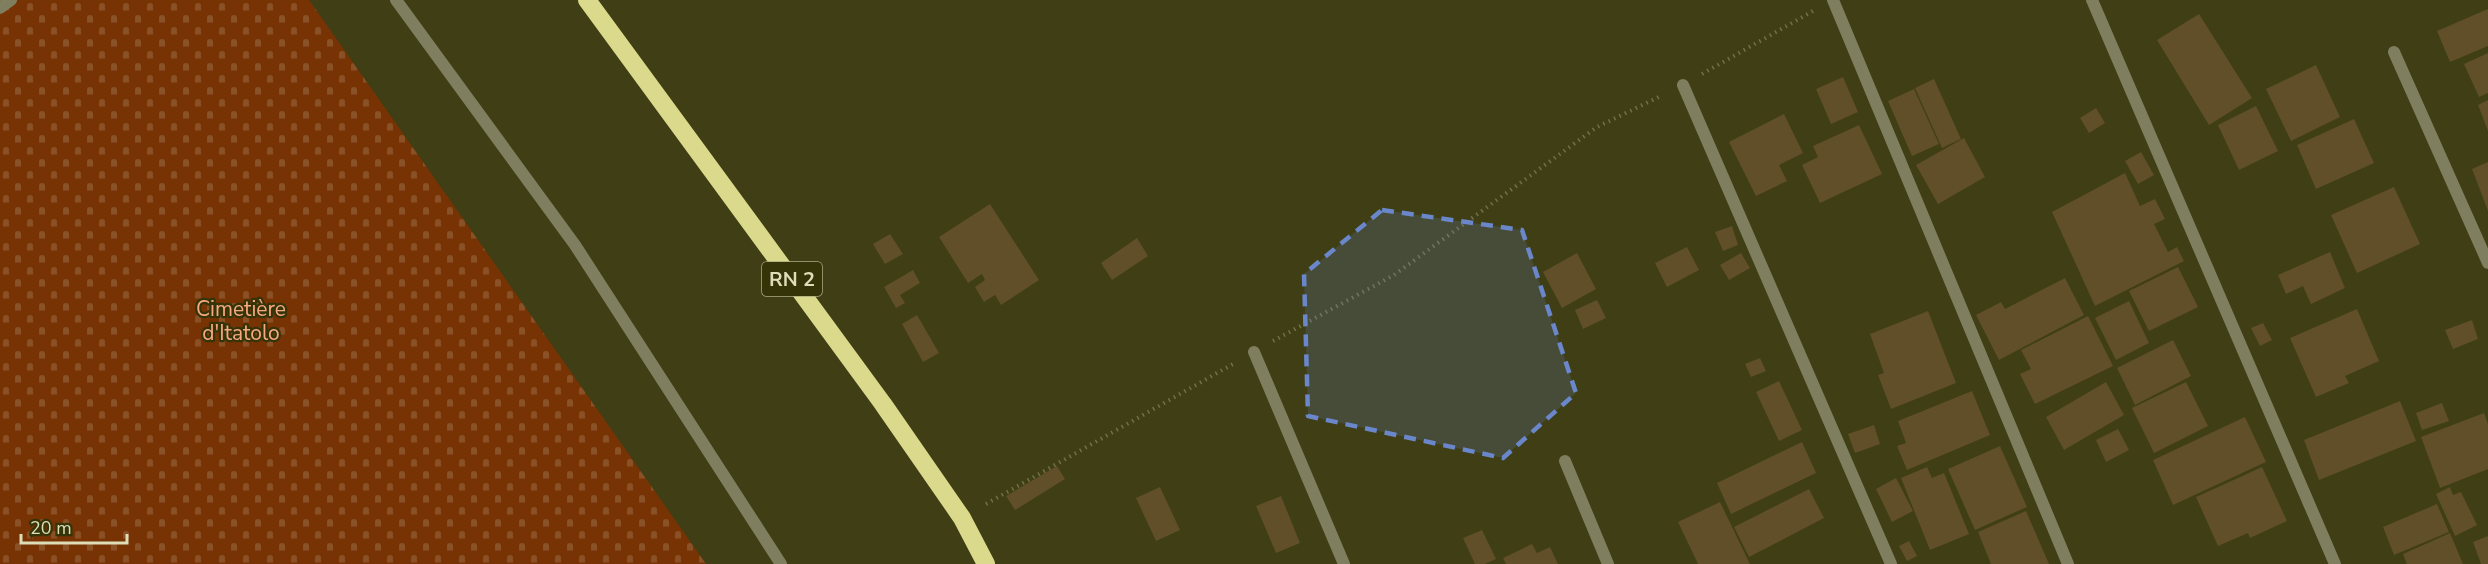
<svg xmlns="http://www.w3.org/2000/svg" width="2488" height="564" viewBox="0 0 2488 564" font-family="'Nunito Sans',sans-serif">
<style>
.cemetery{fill:url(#cemetery-stones)}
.building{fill:#604f28}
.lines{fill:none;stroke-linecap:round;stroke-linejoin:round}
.path{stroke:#717048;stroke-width:4;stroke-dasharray:1.5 4.5;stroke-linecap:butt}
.lane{stroke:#7f7f60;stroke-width:12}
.street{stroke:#7f7f60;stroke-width:12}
.highway{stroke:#dbd98b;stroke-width:18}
.marked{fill:#6a87cb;fill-opacity:0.2;stroke:#6a87cb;stroke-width:4.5;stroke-dasharray:12 8;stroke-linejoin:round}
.labels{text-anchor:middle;stroke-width:4.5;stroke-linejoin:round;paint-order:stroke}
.shield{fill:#353409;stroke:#abaa84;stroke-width:1.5}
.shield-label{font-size:20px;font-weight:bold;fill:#ddddb8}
.park-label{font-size:21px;fill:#f8a880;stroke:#353409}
</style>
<defs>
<pattern id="cemetery-stones" width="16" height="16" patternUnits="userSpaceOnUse" patternTransform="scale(1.5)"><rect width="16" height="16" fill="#773304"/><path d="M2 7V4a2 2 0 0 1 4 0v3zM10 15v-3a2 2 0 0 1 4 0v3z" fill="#8a5026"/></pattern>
</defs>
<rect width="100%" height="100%" fill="#3f3e15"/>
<path class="cemetery" d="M0,0H309L706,564H0Z"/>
<g class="building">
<path d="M2488,9V46L2450,62L2437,31Z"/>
<path d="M2199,14L2252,98L2209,125L2157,40Z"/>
<path d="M2488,53V93L2479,97L2464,64Z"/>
<path d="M2316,65L2340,117L2291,141L2266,89Z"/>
<path d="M1843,77L1858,112L1831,124L1816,89Z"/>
<path d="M1934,79L1961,139L1942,148L1915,88Z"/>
<path d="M1914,89L1939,144L1912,156L1888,101Z"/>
<path d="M2488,100V131L2478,105Z"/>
<path d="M2256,106L2278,151L2239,170L2218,125Z"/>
<path d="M2096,108L2105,123L2089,133L2080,118Z"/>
<path d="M1784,114L1803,153L1779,165L1787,181L1756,196L1729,142Z"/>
<path d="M2354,119L2374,163L2316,189L2297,145Z"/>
<path d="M1859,125L1882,174L1820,203L1802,165L1818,157L1813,146Z"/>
<path d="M1964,138L1985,177L1938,204L1916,165Z"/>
<path d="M2141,152L2154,175L2138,184L2125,161Z"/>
<path d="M2488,162V211L2472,169Z"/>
<path d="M2125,173L2140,206L2155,199L2165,219L2154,224L2168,252L2177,247L2184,261L2095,306L2052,212Z"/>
<path d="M2394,187L2420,244L2357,273L2331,215Z"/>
<path d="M990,204L1039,280L1001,305L995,295L984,302L975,287L985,280L982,274L968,283L939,237Z"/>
<path d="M1732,226L1738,245L1723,251L1715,232Z"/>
<path d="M890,234L903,254L885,264L873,244Z"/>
<path d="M1137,238L1148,256L1112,280L1101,263Z"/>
<path d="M1687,247L1699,270L1667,287L1655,263Z"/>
<path d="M2330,252L2345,288L2311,304L2303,286L2286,294L2278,275Z"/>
<path d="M1577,253L1596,289L1562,308L1543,272Z"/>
<path d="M1741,253L1750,268L1729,280L1720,265Z"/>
<path d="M2178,267L2198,307L2149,331L2129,291Z"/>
<path d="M913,270L920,283L900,295L905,303L896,308L884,287Z"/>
<path d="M2065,278L2084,315L1999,360L1976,315L2001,302L2005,309Z"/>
<path d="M1597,300L1606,318L1583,329L1575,310Z"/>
<path d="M2129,301L2149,343L2116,360L2095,318Z"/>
<path d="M2357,309L2379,361L2345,376L2349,383L2316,397L2290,338Z"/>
<path d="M1928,311L1956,383L1891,409L1878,375L1884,373L1870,334Z"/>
<path d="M917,315L939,353L923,362L902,324Z"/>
<path d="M2088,316L2113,366L2035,404L2020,374L2031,369L2021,350Z"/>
<path d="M2472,320L2478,339L2453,349L2445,330Z"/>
<path d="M2263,323L2272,340L2260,346L2251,328Z"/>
<path d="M2173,340L2191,376L2135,405L2117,368Z"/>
<path d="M1760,358L1766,371L1751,377L1745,364Z"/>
<path d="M1779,381L1802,430L1779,441L1756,392Z"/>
<path d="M2106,382L2124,415L2064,450L2046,417Z"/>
<path d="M2186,382L2208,426L2154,453L2132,408Z"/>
<path d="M1972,391L1990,435L1907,470L1897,446L1906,443L1898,421Z"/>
<path d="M2400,401L2416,441L2319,480L2304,440Z"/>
<path d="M2442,403L2449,421L2422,430L2416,413Z"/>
<path d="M2484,413L2488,424V469L2440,488L2421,437Z"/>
<path d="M2245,417L2266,462L2173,505L2153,460Z"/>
<path d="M1874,425L1880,444L1855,453L1848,434Z"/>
<path d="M2118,429L2129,450L2106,462L2096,440Z"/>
<path d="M1802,442L1816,473L1731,514L1717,483Z"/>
<path d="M2000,446L2027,507L1975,530L1948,469Z"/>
<path d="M1057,466L1065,479L1015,510L1006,496Z"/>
<path d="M1927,467L1932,478L1944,473L1969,534L1930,550L1901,478Z"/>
<path d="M2262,467L2287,521L2250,538L2248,533L2218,546L2196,497Z"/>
<path d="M1896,478L1913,511L1892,522L1876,489Z"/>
<path d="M1160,487L1180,530L1156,541L1136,498Z"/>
<path d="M2450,487L2453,495L2461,492L2477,525L2455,536L2436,494Z"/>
<path d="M1809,489L1824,518L1749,557L1734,527Z"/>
<path d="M1281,496L1300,543L1276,553L1256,506Z"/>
<path d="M1720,502L1750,564H1698L1678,522Z"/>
<path d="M2437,504L2449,532L2394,555L2383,527Z"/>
<path d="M2026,511L2049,564H1991L1978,532Z"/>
<path d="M1482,530L1496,559L1485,564H1475L1463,538Z"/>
<path d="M2450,533L2463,564H2407L2403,554Z"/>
<path d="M2488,536V564H2481L2473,542Z"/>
<path d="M1909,541L1917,556L1907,561L1899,546Z"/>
<path d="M1532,544L1537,553L1550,547L1558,564H1506L1503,558Z"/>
</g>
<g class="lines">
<g class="path">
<path d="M1702,74L1813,11"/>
<path d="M1273,341L1394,275L1597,127L1661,96"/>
<path d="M986,504L1233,364"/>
</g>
<g class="lane">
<path d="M396,0L575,245L781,564"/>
<path d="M0,8L11,0"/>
</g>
<g class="street">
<path d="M1833,0L2068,564"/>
<path d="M2092,0L2335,564"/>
<path d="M2394,52L2488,263"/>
<path d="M1683,85L1891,564"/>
<path d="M1254,352L1344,564"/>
<path d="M1565,461L1608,564"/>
</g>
<path class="highway" d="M587,0L883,404L962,518L986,564"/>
</g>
<path class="marked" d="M1382,210L1522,230L1576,393L1503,458L1308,416L1304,274Z"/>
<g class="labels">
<rect class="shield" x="762" y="262" width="60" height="34" rx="4.5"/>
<g class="shield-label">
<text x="792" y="286">RN 2</text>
</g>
<g class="park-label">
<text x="241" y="316">Cimetière<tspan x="241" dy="24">d'Itatolo</tspan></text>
</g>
</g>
<path d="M21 534v9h106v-9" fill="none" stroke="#ddddb8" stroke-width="3"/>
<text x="30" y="534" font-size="18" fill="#ddddb8" stroke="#353409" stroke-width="4.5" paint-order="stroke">20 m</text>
</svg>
